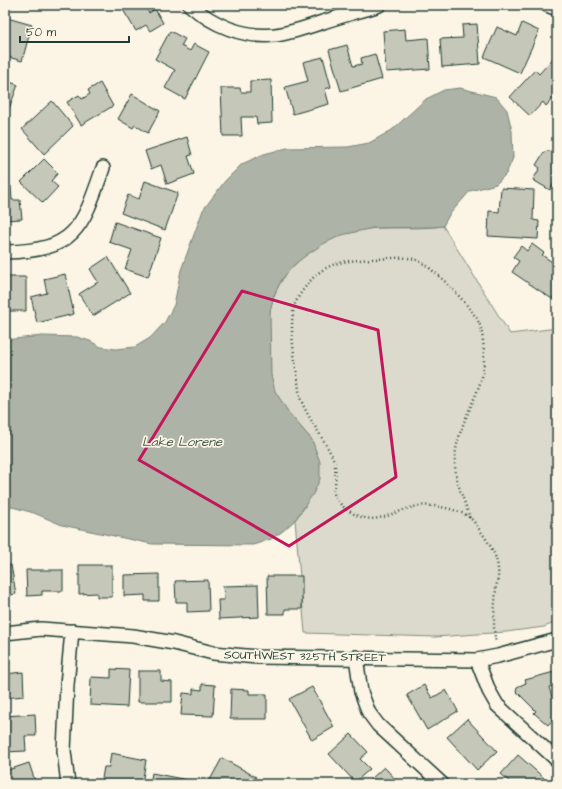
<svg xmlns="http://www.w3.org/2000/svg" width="562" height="789" viewBox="0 0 562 789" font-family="'Architects Daughter',sans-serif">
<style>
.green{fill:#dcdacc;stroke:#7e8c80}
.water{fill:#aeb3a7;stroke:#758479}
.building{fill:#c5c7b9;stroke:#1f3d34}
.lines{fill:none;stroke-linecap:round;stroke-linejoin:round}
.minor-casing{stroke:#1f3d34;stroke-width:16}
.path{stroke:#1f3d34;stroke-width:2.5;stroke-dasharray:1 3;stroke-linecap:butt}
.minor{stroke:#fcf5e5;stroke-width:13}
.marked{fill:none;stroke:#c2185b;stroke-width:3;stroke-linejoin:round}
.labels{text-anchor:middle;stroke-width:3.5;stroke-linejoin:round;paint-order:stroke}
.street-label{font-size:12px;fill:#1f3d34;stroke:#fcf5e5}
.water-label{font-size:13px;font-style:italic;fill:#435a51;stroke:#fcf5e5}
</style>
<rect width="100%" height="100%" fill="#fcf5e5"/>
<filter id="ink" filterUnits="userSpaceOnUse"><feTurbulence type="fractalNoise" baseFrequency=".025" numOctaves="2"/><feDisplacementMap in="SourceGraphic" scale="8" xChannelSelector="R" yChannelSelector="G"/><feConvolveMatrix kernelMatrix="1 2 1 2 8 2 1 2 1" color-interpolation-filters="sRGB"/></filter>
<g filter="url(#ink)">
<path class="green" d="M443,226L510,334L557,328V622L544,627L506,632L435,637L305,633L295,520L305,507L312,440C299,425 284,410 275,392C268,378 270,360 270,344C270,334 268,322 270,311C276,274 308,248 341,235C373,223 410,231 443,226Z"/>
<path class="water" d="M460,88L496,97L507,110L512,131L513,158L506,174L496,184L470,191L449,215L443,226L433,227L373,228L342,235L323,244L308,254L295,264L282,279L274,295L270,312L271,375L275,391L289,413L312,440L320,462V479L313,494L295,520L283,531L271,539L253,545L152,544L62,525L34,513L5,505V340L42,336L77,337L90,341L101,347L116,349L135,347L150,338L165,322L174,305L181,270L203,210L225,181L242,164L264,154L287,148L348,147L369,143L392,130L426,99L444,90Z"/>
<g class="building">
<path d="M120,5H144L149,13L155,9L163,23L150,31L146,25L136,31Z"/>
<path d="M7,18L32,25L22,61L5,56V26Z"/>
<path d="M522,23L539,31L520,73L484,57L497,27L517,36Z"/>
<path d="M477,24L480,64L442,67L440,39L463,38L462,25Z"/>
<path d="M405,29L406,40L428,38L430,69L386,72L383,31Z"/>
<path d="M170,31L185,39L181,46L190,51L194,44L209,52L185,99L165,88L175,70L155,59Z"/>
<path d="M347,45L353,66L362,64L361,58L375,54L382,79L341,91L329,50Z"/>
<path d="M557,54V86L554,90L557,94L546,106L543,102L530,116L510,97L535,70L539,74Z"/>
<path d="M323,57L331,87L325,89L329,104L293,114L285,87L308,81L303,62Z"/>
<path d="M5,80L18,85L8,111L5,110Z"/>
<path d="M271,80L272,123L257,124L256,117H241L242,136H223L221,88H240L241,92H250V81Z"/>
<path d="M100,83L113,106L81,125L67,102L79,95L82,99L90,94L88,90Z"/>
<path d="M132,94L160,111L148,133L135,125L133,128L118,119Z"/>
<path d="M52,101L73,126L44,154L22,129Z"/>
<path d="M187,137L192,155L188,156L194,174L167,184L161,165L151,169L145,151Z"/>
<path d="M557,149V178L550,190L533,180L540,168L536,165L544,152Z"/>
<path d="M44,159L58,173L51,181L58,187L43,203L21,182Z"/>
<path d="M145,181L178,193L165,230L121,213L128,195L139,199Z"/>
<path d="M11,186L12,200H20L22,219L5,220V187Z"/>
<path d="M501,188L534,190L533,220L539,221L538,239L488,236L489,211L499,212Z"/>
<path d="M115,222L161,238L148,277L125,269L132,250L109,242Z"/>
<path d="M532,244L544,253L542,255L555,264L557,260V292L552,299L512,272L519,261L513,257L521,246L527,251Z"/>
<path d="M108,257L130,293L93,316L79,294L98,282L90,269Z"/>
<path d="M65,274L74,314L37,323L31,297L47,293L44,279Z"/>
<path d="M7,277H26V311H5V288H7Z"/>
<path d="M11,565L16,594L5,596V566Z"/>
<path d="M79,565H112V597H97V593L79,594Z"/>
<path d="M26,570H63V591H42V595L27,596Z"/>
<path d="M159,574V601H145V595L124,596V575Z"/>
<path d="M267,576H302V609H285V614H268Z"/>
<path d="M208,580L209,611L187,612V602H176L175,581Z"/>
<path d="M258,585L259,617L219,619L218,600H224L223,586Z"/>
<path d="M111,669L129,670L127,707L90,705L91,677L111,678Z"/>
<path d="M138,671H161V681L172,682V702H138Z"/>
<path d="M23,672L24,696L5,698V674Z"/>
<path d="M554,672L557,685L549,687L552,697L555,696L557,697V715L548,725L534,713L536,711L516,691L517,687L526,683L525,680Z"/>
<path d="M202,684L215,685L213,716L181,715L183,693L193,694V689L202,690Z"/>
<path d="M424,685L432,698L446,690L458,711L427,730L407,695Z"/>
<path d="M312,687L334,727L312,740L289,699Z"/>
<path d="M231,689L249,690V694H267V719H230Z"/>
<path d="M35,714L36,736H25L26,751L5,752V716Z"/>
<path d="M467,719L497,751L477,770L447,737Z"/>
<path d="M351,734L368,752L360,759L370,769L355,782L329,754Z"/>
<path d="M111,753L146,760L142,784L119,781V784H101L104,767H109Z"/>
<path d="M518,755L544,778L539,784H512L501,774Z"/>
<path d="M222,758L256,777L252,784H219L210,780Z"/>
<path d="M29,763L35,781L26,784H5V771Z"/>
<path d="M384,767L400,784H373L370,780Z"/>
<path d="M152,773L187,780L186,784H150Z"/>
</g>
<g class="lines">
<g class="minor-casing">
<g id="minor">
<path d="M190,5C213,25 243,38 275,35C291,33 307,27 323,22C341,16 360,11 379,5"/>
<path d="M547,5L557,9"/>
<path d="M5,252C75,251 82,229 103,168"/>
<path d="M5,633L41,629L133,636L174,643L213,653L257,657L477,660L498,656L557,640"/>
<path d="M356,657L361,692L369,713L378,725L442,784"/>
<path d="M477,660L489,691L497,705L557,760"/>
<path d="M68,784L64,751L67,685L72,631"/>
</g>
</g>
<path class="path" d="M470,518C464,499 454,480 455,460C456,429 476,402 483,373C485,362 484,333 479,323C471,306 431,264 414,259C401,256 386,259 373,259C345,261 325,261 307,285C302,291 298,297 295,304C288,325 295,360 298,382C299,388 299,395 301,400C309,420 323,437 332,456C336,465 336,475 335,484C334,487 333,490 334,493C335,502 348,511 356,515C377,525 393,512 413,507C425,504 438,506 450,509C457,511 465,513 470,518C475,522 478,528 482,533C489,543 498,557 498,570C499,576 497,582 496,588C495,606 492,625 496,643"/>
<use href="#minor" class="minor"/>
</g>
</g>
<path class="marked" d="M242,291L378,330L396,477L289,546L139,460Z"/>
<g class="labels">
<g class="street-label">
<text transform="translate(305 656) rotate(1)" y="4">SOUTHWEST 325TH STREET</text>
</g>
<g class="water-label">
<text x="182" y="446">Lake Lorene</text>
</g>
</g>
<rect width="562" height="789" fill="none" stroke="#fcf5e5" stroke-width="20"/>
<rect x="10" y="10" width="542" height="769" fill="none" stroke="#1f3d34" stroke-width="1.5" filter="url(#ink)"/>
<path d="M20 36v6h109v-6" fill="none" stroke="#1f3d34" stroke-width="2"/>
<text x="26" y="36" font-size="12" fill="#1f3d34" stroke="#fcf5e5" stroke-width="3" paint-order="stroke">50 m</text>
</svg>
